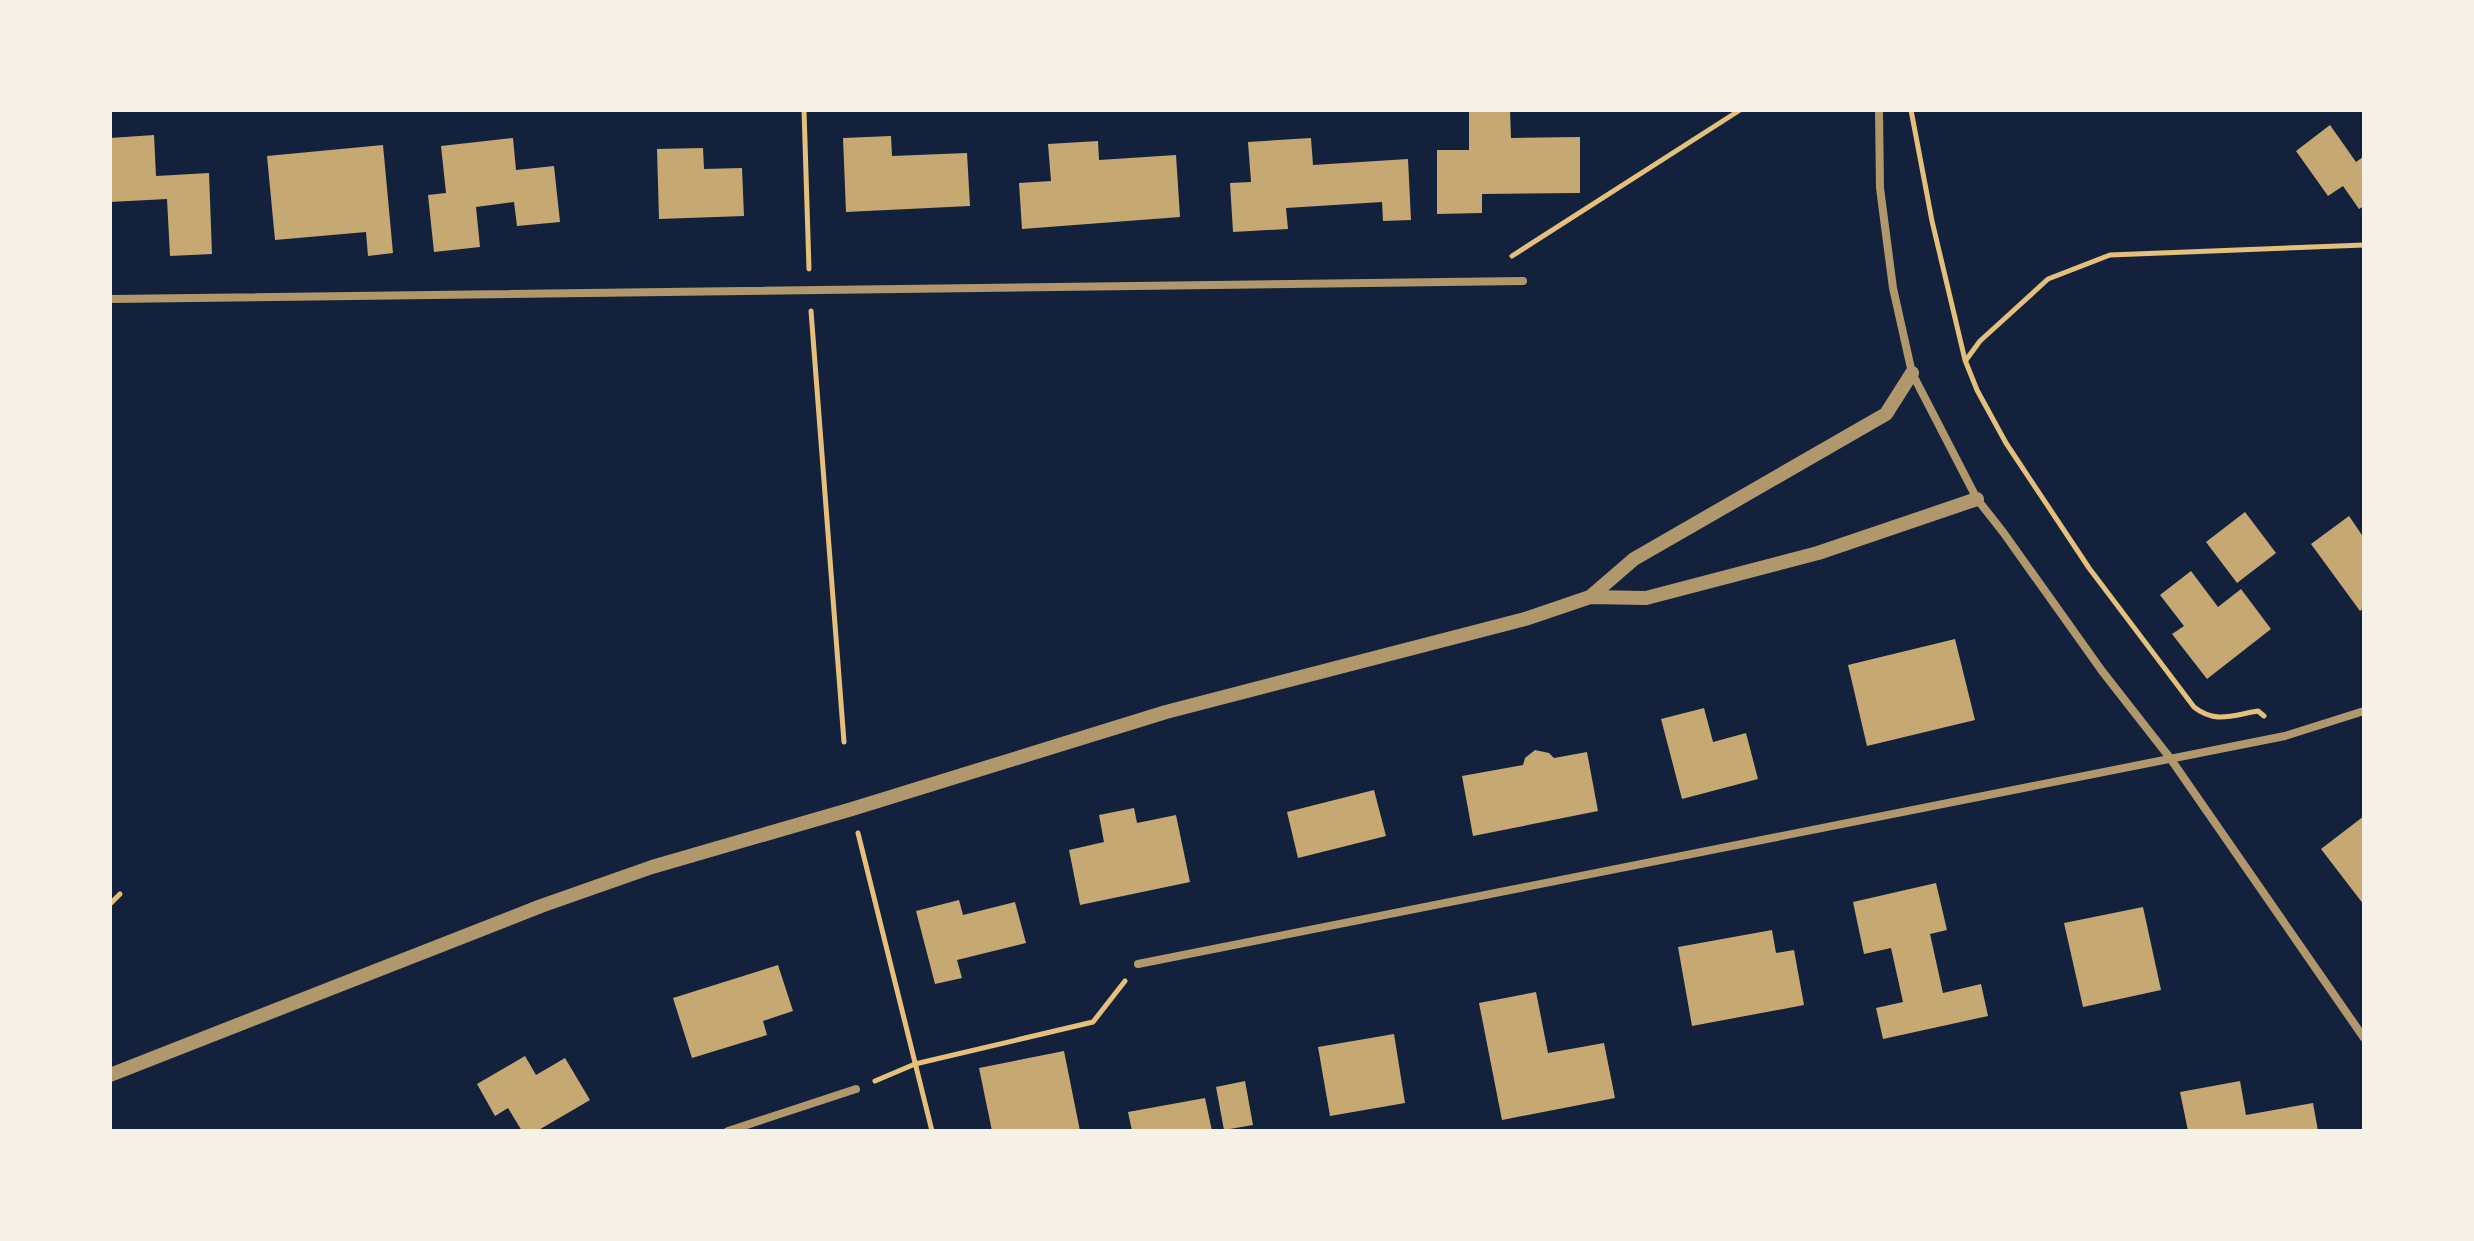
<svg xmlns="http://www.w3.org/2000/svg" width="2474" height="1241" viewBox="0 0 2474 1241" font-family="'Golos Text',sans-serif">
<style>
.building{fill:#c6a872}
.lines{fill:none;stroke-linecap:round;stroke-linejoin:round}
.path{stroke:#e5c07b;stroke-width:5}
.minor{stroke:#b1986c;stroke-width:8}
.tertiary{stroke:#b1986c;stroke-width:14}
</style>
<rect width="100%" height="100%" fill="#14213d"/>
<g class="building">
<path d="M1469,110H1510L1511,138L1580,137V193L1482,194V213L1437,214V150H1469Z"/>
<path d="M2330,125L2356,162L2364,156V206L2359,209L2343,186L2328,196L2296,151Z"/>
<path d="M154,135L156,176L209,173L212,254L170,256L167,199L110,202V138Z"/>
<path d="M891,136L892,156L967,153L970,206L846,212L843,138Z"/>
<path d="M513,138L516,170L554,166L560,222L517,226L514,202L476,207L480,247L434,252L428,195L446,193L441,146Z"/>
<path d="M1311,138L1313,165L1408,159L1411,220L1383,221L1382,202L1286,208L1288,229L1233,232L1230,183L1251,182L1248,142Z"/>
<path d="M1098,141L1099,160L1176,155L1180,217L1022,229L1019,183L1051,181L1048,144Z"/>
<path d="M383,145L393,253L368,256L366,232L275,240L267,156Z"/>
<path d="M703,148L704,169L742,168L744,216L659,219L657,149Z"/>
<path d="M2245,512L2276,553L2237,583L2206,542Z"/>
<path d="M2349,516L2364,538V608L2360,611L2311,544Z"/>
<path d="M2191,571L2218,607L2241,589L2271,629L2207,679L2172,634L2184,626L2160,595Z"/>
<path d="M1955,639L1975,720L1867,746L1848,665Z"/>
<path d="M1704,708L1713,742L1746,733L1758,779L1682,799L1661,719Z"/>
<path d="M1535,750L1549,753L1554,758L1587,752L1598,811L1473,836L1462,776L1523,765L1525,758Z"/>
<path d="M1374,790L1386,836L1298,858L1287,812Z"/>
<path d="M1134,808L1137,823L1176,815L1190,882L1080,905L1069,850L1104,842L1099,815Z"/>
<path d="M2364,816V905L2321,849Z"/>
<path d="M1936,883L1947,930L1930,934L1943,993L1981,984L1988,1016L1883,1039L1876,1008L1903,1002L1891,948L1864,954L1853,902Z"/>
<path d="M959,900L963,915L1015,902L1026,943L957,960L962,978L935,984L916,911Z"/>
<path d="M2143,907L2161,990L2083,1007L2064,923Z"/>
<path d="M1772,930L1776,953L1794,950L1804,1005L1692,1026L1678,947Z"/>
<path d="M778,965L793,1011L763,1021L767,1035L692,1058L673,998Z"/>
<path d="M1536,992L1548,1053L1604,1043L1615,1098L1502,1120L1479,1003Z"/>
<path d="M1394,1034L1405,1103L1330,1116L1318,1047Z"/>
<path d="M1064,1051L1080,1131H992L979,1068Z"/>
<path d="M525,1056L536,1075L565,1058L590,1100L537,1131H522L508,1108L495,1116L477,1084Z"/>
<path d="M1245,1081L1253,1125L1224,1130L1216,1087Z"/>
<path d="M2240,1081L2246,1115L2313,1103L2318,1131H2188L2180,1092Z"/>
<path d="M1205,1098L1212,1131H1132L1128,1112Z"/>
</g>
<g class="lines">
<g class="path">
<path d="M804,110L809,269"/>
<path d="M1911,110L1932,221L1965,360L1977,390L2006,443L2089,568L2194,707C2215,724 2233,715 2258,711L2264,716"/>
<path d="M1512,256L1740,110"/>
<path d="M811,311L844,742"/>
<path d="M1966,360L1980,341L2048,279L2110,255L2364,245"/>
<path d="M858,833L932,1131"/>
<path d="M110,904L120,894"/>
<path d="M875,1081L915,1064L1093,1022L1125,981"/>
</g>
<g class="minor">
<path d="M1879,110L1880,188L1893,288L1912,373L1977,499L2003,532L2102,671L2170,758L2364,1038"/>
<path d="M110,299L1523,281"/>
<path d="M1138,964L2285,736L2364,711"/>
<path d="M728,1131L856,1089"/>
</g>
<g class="tertiary">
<path d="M1590,597L1634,559L1886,414L1912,373"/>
<path d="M110,1075L541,906L652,867L852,809L1166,712L1525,619L1590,597L1646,598L1818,553L1977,499"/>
</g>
</g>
<rect width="2474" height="1241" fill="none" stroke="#f6f1e7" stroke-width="224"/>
</svg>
